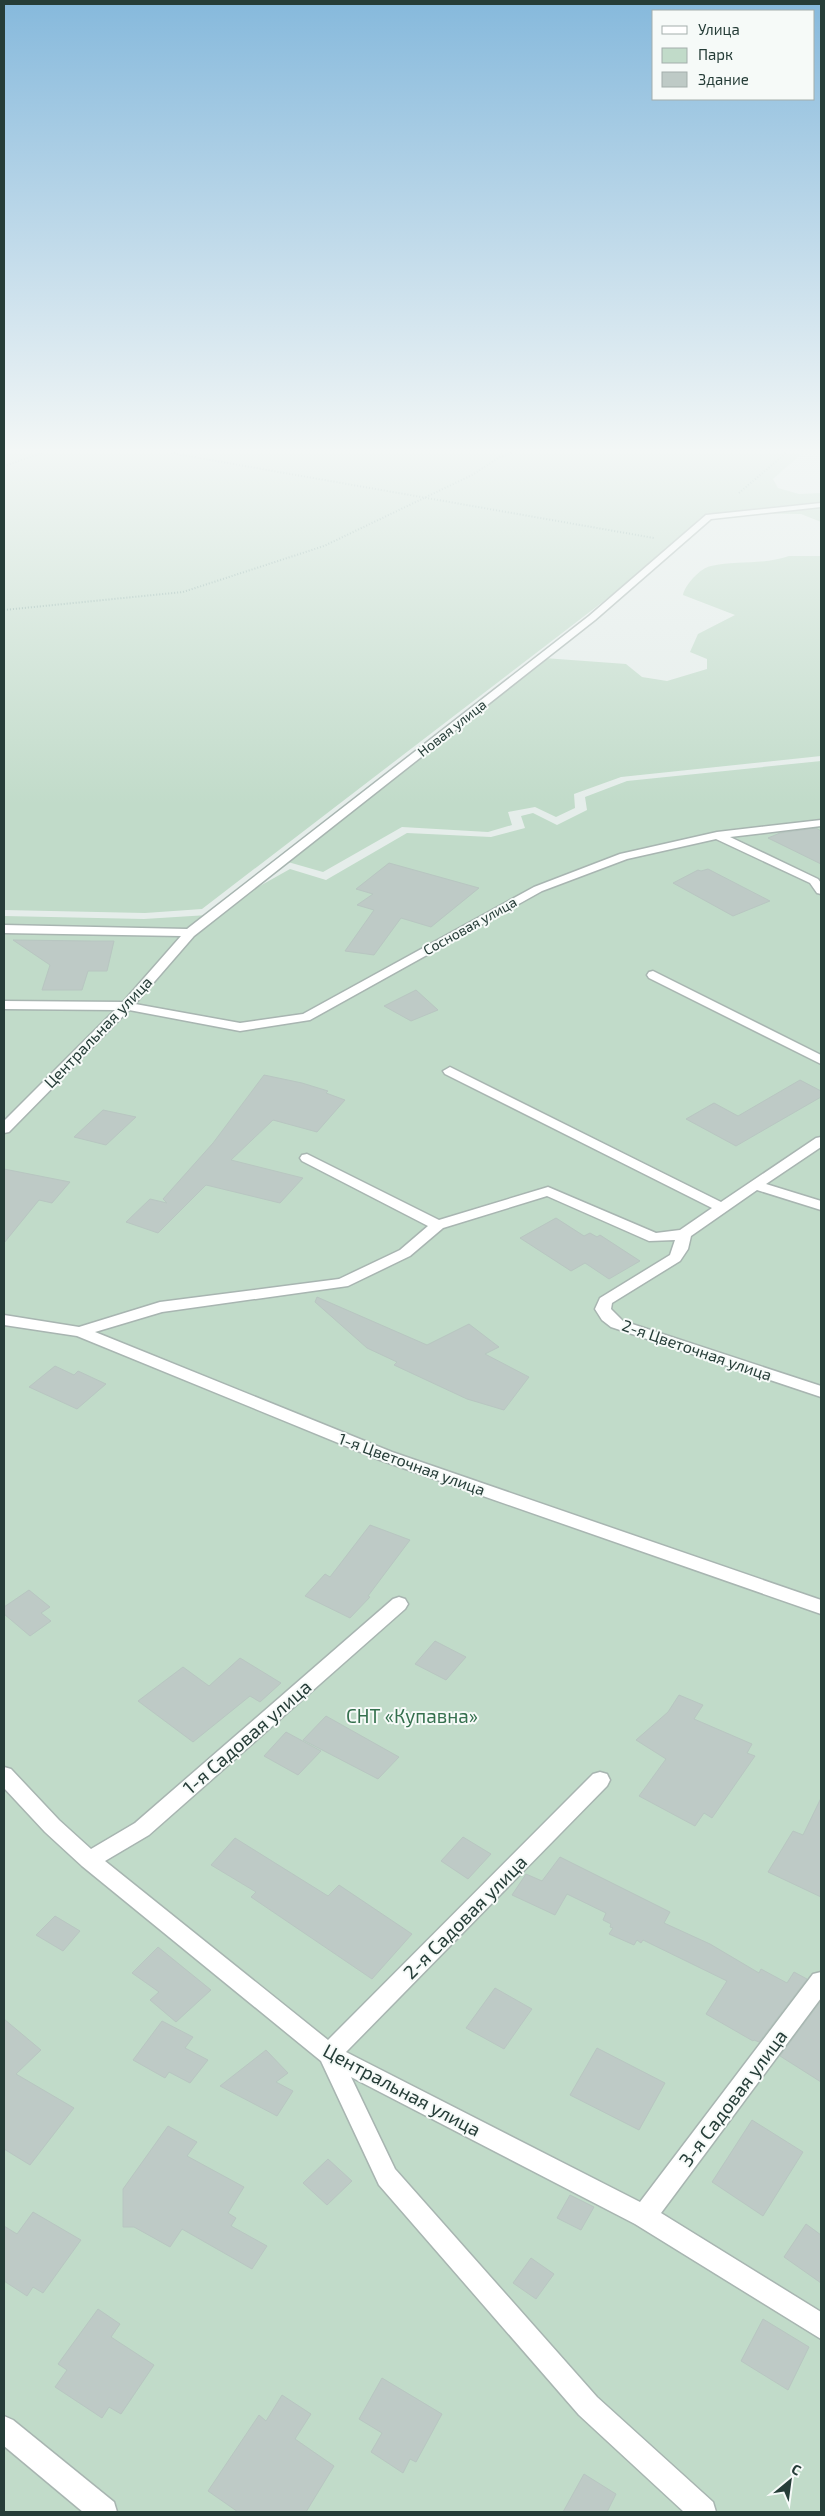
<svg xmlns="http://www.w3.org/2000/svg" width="825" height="2516" viewBox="0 0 825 2516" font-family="'Exo 2',sans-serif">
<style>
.green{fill:#c1dbc9}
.building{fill:#becac6;stroke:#b8c6c1}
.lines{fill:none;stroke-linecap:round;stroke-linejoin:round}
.minor-casing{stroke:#a8b5b1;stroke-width:3}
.path{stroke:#89ada4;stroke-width:2;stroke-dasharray:1 2;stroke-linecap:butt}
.minor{fill:#fff;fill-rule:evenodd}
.labels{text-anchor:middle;stroke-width:4;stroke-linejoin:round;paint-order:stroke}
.far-street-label{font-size:14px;fill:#263d38;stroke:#f6faf8}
.street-label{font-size:16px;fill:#263d38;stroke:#f6faf8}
.near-park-label{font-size:19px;fill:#35704e;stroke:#f6faf8}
.near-street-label{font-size:19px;fill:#263d38;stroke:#f6faf8}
</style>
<rect width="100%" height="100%" fill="#e5edea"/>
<g class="green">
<path d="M4,453H802L773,479L778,488L799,494L821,493V522L801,514L713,513L700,518L647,568L202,909L145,913L4,910Z"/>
<path d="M789,556H821V756L621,777L574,794L575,808L556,817L535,807L508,812L512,825L488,832L402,827L323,872L288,862L544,658L626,664L642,677L667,681L707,669V659L690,652L698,634L735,615L683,595C685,585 700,568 711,566C737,560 764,565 789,556Z"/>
<path d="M821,761V2512H4V916L144,919L208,915L290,869L326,880L407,833L491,837L525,828L521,816L533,813L557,825L587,810L585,797L627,781Z"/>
</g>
<g class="building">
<path d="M816,828L821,831V864L768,838L780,833Z"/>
<path d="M389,863L479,888L431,927L401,918L374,955L345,951L374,910L357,905L373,894L356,889Z"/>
<path d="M708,869L770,901L733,916L673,883L698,870L701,871Z"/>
<path d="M13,940L91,941H114L107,971H88L82,990H42L50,965Z"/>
<path d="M416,990L438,1010L411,1021L384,1006Z"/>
<path d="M264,1075L302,1083L328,1091L326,1093L345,1100L317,1132L273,1120L231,1160L303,1178L280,1203L206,1185L158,1233L126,1222L150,1199L167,1203L163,1199L213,1143Z"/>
<path d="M800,1080L821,1091V1097L736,1146L686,1119L714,1103L738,1116Z"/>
<path d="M103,1110L136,1117L106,1145L74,1137Z"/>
<path d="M4,1169L70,1182L52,1203L39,1200L4,1243Z"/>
<path d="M556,1218L584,1236L590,1233L597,1237L600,1235L640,1261L609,1279L585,1263L571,1271L520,1238Z"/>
<path d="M317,1297L427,1345L469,1324L499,1347L485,1354L529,1377L504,1410L467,1399L394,1365L397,1362L367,1348L315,1302Z"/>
<path d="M55,1366L74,1375L78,1371L106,1384L77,1409L29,1387Z"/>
<path d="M370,1525L410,1540L368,1596L370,1597L350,1618L305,1596L325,1574L330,1577Z"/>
<path d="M29,1590L50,1607L41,1613L51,1621L30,1636L4,1614V1607Z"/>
<path d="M435,1641L466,1657L446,1680L415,1664Z"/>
<path d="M240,1658L281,1683L260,1702L250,1696L193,1742L138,1701L183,1667L209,1686Z"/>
<path d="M679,1695L703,1705L694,1719L752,1744L747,1753L755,1756L712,1818L704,1813L695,1826L639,1796L666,1759L636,1740L668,1712Z"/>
<path d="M326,1716L399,1757L378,1779L303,1740Z"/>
<path d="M286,1732L321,1751L298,1775L264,1756Z"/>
<path d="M821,1798V1897L768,1872L793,1831L803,1835Z"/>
<path d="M463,1837L491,1854L468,1879L441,1861Z"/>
<path d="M235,1838L328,1896L339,1885L412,1934L372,1979L251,1897L256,1892L211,1865Z"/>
<path d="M560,1857L670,1912L664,1923L710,1944L759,1973L761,1969L787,1983L794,1972L807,1979L759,2042L754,2040L753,2041L706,2014L727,1981L643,1940L641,1943L637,1940L634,1945L609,1934L613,1928L610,1927L611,1924L603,1920L606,1913L567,1894L555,1915L512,1895L526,1874L542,1881Z"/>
<path d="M55,1916L80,1931L63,1951L36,1935Z"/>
<path d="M158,1947L211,1990L176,2022L150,2000L159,1992L132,1973Z"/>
<path d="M495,1988L532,2009L504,2049L466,2028Z"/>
<path d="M821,2001V2082L780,2056Z"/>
<path d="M4,2019L41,2050L16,2074L74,2108L30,2165L4,2149Z"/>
<path d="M162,2021L193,2037L185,2048L208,2060L190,2083L169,2072L165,2078L133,2060Z"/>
<path d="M597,2048L665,2083L639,2130L570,2095Z"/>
<path d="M266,2050L288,2073L276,2082L293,2091L277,2116L220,2086Z"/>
<path d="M752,2120L803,2152L763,2216L712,2182Z"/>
<path d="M168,2126L197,2142L187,2156L244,2187L228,2213L236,2218L231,2226L267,2246L252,2269L182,2229L170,2247L134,2227H123V2189Z"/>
<path d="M328,2159L352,2181L327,2205L303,2183Z"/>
<path d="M570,2195L594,2207L581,2230L557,2218Z"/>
<path d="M33,2212L81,2240L43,2293L33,2287L27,2296L4,2281V2226L17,2234Z"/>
<path d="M806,2224L821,2235V2283L784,2257Z"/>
<path d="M531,2258L554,2274L536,2299L513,2283Z"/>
<path d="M98,2309L120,2324L111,2337L154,2365L121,2414L109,2407L102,2418L55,2387L67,2370L58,2364Z"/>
<path d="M763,2319L809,2347L788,2390L741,2361Z"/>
<path d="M382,2378L442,2414L416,2462L410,2459L403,2473L371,2452L382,2433L359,2419Z"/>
<path d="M282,2395L311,2414L295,2439L334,2466L306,2512H238L208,2491L259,2415L266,2421Z"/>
<path d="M584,2474L616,2494L607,2512H563Z"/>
</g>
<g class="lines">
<g class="minor-casing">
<g id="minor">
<path d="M821,503V507L711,519L595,620L194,936L135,1004L240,1023L303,1014L534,887L620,854L717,832L821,820V826L730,837L818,879L821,883V894L817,893L810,883L716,839L627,859L542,891L310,1020L240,1031L129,1010L9,1132L4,1133V1121L115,1010L4,1009V1001L123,1002L181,936L4,933V925L187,929L589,616L706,515Z"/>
<path d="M653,971L821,1055V1064L649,978L647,975L649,972Z"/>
<path d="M450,1067L721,1202L816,1138L821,1137V1147L766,1184L821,1201V1210L757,1190L691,1236L688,1249L680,1261L612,1303L611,1309L623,1321L821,1386V1397L611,1327L602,1320L595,1309L600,1298L670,1255L675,1240L649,1241L547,1196L443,1228L410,1256L348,1286L162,1312L95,1332L392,1452L821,1600V1614L380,1460L77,1336L4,1325V1315L79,1327L160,1302L339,1279L400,1250L428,1226L302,1161L300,1158L302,1155L307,1154L439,1220L548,1187L656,1233L680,1230L712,1208L445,1074L443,1071Z"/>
<path d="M399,1597L405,1599L408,1604L405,1609L149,1835L105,1861L328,2040L593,1774L600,1772L607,1774L610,1780L607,1786L346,2052L640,2202L813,1974L821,1972V1998L661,2213L821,2312V2339L635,2224L351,2077L395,2169L597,2397L713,2502L716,2512H684L579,2415L379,2185L321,2061L82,1866L45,1832L4,1788V1767L11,1769L59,1820L91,1849L135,1823L393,1599Z"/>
<path d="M4,2416L13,2420L114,2502L117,2512H83L4,2446Z"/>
</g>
</g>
<g class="path">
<path d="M171,453L654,538"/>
<path d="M4,466L42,453"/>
<path d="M739,493L786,453"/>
<path d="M4,610L183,592L324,546L472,475L500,457L512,453"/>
</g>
<use href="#minor" class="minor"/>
</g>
<linearGradient id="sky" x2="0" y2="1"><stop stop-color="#86b9dc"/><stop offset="0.56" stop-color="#f3f7f6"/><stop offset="1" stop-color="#f3f7f6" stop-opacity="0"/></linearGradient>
<rect width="825" height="805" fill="url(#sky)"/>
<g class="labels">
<g class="far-street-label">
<text transform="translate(452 728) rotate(-38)" y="5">Новая улица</text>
<text transform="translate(470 926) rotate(-29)" y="5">Сосновая улица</text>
</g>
<g class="street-label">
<text transform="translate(98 1032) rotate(-46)" y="6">Центральная улица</text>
<text transform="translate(697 1350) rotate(19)" y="6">2-я Цветочная улица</text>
<text transform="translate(412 1464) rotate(20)" y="6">1-я Цветочная улица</text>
</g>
<g class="near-park-label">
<text x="412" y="1723">СНТ «Купавна»</text>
</g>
<g class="near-street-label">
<text transform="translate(247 1737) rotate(-41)" y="7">1-я Садовая улица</text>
<text transform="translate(465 1917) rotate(-45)" y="7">2-я Садовая улица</text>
<text transform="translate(402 2090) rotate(28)" y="7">Центральная улица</text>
<text transform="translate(733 2098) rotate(-53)" y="7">3-я Садовая улица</text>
</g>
</g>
<rect width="825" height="2516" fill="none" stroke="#263d38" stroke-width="10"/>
<rect x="652" y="10" width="162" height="90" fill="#f6faf8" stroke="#a3aeab"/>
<rect x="662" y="26" width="25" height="8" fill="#ffffff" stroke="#a3aeab"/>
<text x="698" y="35" font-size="15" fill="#263d38">Улица</text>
<rect x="662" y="48" width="25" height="15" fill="#c1dbc9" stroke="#a3aeab"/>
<text x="698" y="60" font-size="15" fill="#263d38">Парк</text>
<rect x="662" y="72" width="25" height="15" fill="#becac6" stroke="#a3aeab"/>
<text x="698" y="85" font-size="15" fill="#263d38">Здание</text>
<g transform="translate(790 2481) rotate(29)" stroke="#f6faf8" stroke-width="4" paint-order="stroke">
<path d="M0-4L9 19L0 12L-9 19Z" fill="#263d38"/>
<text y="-8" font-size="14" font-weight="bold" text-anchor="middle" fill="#263d38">С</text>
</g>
</svg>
